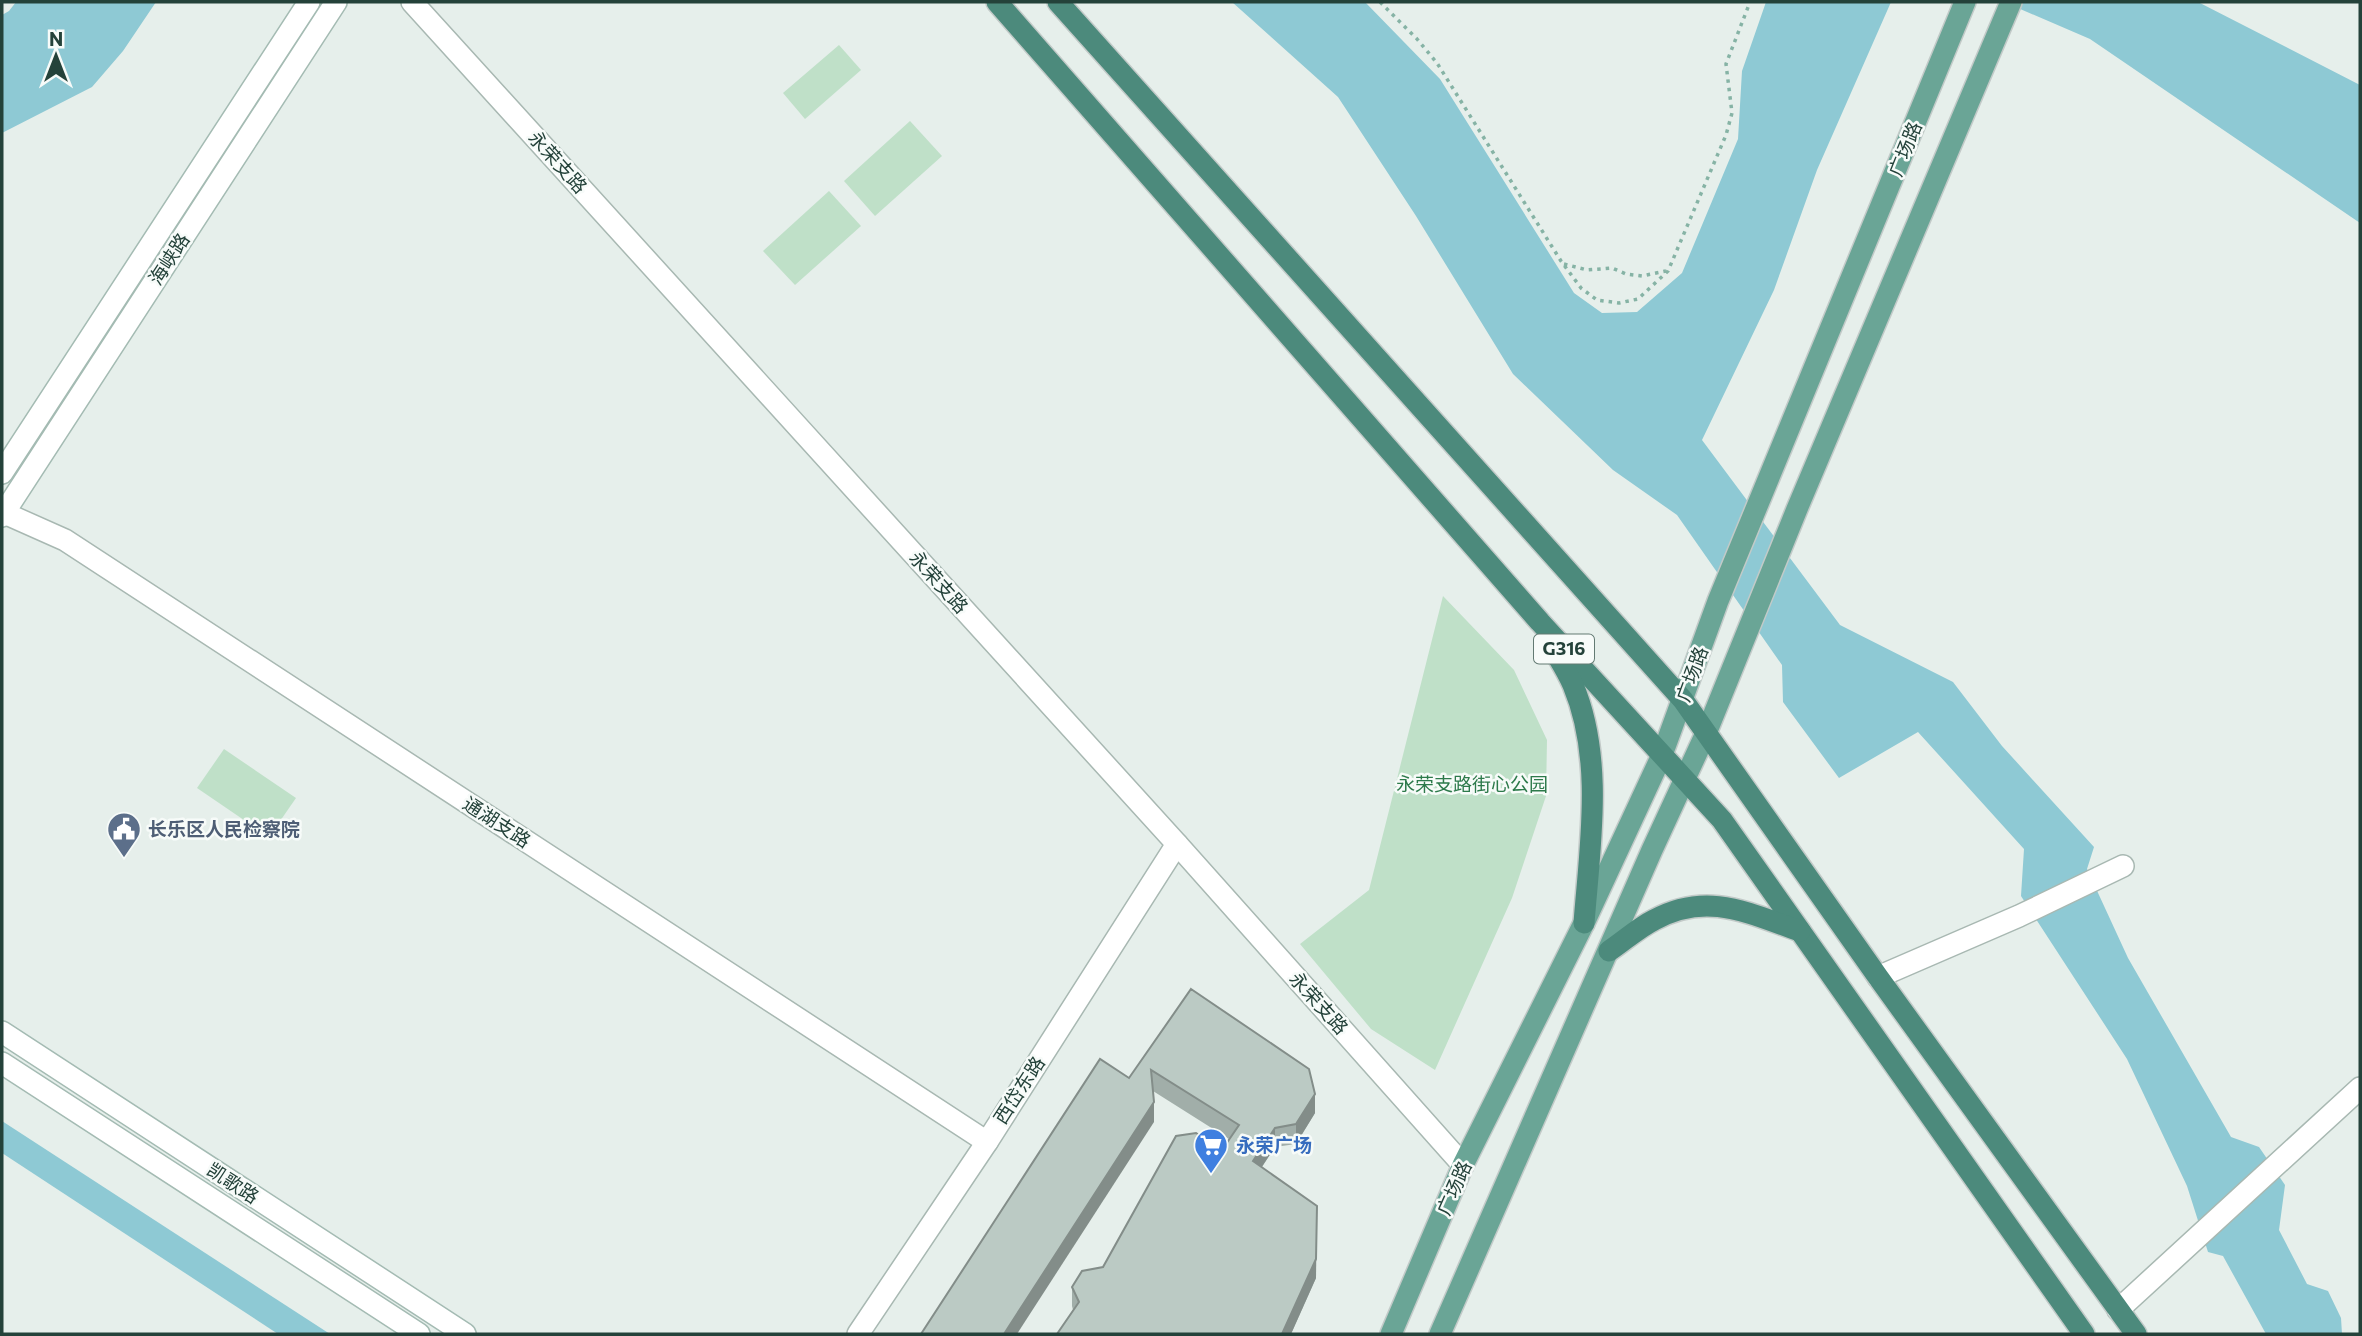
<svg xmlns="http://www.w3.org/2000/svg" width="2362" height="1336" viewBox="0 0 2362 1336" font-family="Commissioner,'Noto Sans SC',sans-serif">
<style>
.green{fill:#bfe0c8}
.water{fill:#8ec9d4}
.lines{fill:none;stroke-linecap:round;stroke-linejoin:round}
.minor-casing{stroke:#a8b8b2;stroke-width:24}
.tertiary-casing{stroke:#a8b8b2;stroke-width:24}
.secondary-casing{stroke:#a4bbb3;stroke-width:24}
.primary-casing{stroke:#c2cac8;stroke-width:24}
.trunk-casing{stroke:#c2cac8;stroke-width:24}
.path{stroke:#86b3a5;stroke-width:3.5;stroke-dasharray:3.5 5;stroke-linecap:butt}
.minor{stroke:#fff;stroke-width:21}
.tertiary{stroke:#fff;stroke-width:21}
.secondary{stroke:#fff;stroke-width:21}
.primary{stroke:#6aa596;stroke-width:21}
.trunk{stroke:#4c8a7c;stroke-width:21}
.wall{fill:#a1aea9}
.shaded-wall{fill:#838d89}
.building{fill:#bbcac4;stroke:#838d89;stroke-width:2}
.labels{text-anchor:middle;stroke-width:5;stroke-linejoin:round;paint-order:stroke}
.shield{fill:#f7fbf9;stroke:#637a73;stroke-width:2}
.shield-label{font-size:18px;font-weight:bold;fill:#24423a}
.street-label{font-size:19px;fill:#24423a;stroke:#f7fbf9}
.park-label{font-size:19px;fill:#2d7a4b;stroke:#f7fbf9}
.service-label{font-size:19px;font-weight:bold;fill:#4e5e75;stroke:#f7fbf9;text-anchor:start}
.shop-label{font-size:19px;font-weight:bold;fill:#366cbe;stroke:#f7fbf9;text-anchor:start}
</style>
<rect width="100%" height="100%" fill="#e6efeb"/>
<g class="green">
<path d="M839,45L861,70L805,119L783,93Z"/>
<path d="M910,121L942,156L875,216L844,181Z"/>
<path d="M829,191L861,226L795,285L763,251Z"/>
<path d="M1443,596L1514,670L1547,740L1546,796L1512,898L1435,1070L1371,1029L1300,944L1369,890Z"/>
<path d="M224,749L296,798L269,837L197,788Z"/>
</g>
<g class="water">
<path d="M16,2H156L123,51L92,87L2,133V15L9,11Z"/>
<path d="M1232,2H1365L1440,79L1574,293L1602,313L1637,312L1682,273L1738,139L1742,71L1766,2H1891L1817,170L1774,290L1702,440L1840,625L1953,682L2002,746L2094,847L2087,869L2128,958L2231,1137L2259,1147L2285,1185L2279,1230L2307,1284L2328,1291L2341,1318L2342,1334H2266L2223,1256L2208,1252L2187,1186L2127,1059L2021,896L2024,849L1918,732L1839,778L1783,702L1782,665L1677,515L1613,470L1513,374L1416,216L1338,97Z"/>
<path d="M2004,2H2198L2360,85V223L2090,39Z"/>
<path d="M2,1121L330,1334H278L2,1153Z"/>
</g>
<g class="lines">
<g class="minor-casing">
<g id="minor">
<path d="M1878,977L2019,916L2123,866"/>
<path d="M2118,1310L2360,1088"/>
</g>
</g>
<g class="tertiary-casing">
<g id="tertiary">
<path d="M412,2L1177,844L1463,1165"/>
<path d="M2,512L65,540L987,1142"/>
<path d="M858,1334L987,1142L1177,844"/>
</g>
</g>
<g class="secondary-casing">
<g id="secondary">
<path d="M2,473L309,2"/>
<path d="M2,516L336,2"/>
<path d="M2,1032L465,1334"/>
<path d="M2,1063L419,1334"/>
</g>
</g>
<g class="primary-casing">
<g id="primary">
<path d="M1391,1334L1463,1165L1584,923L1662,755L1718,601L1965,2"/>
<path d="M1440,1334L1652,850L1707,731L1797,509L2011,2"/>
</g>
</g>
<g class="trunk-casing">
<g id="trunk">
<path d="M997,2L1540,622L1722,820L2084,1334"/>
<path d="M1058,2L1683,700L1878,977L2136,1334"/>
<path d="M1555,652C1561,662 1568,673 1573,685C1604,759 1590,845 1584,923"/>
<path d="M1609,951C1624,941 1638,928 1654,920C1707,891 1748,913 1800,931"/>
</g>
</g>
<g class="path">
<path d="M1380,2L1417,39L1437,63L1561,261L1581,288L1597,300L1619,303L1638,299L1668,271L1726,135L1732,113L1726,64L1750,2"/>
<path d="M1564,264L1587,270L1612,268L1626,274L1642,276L1666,271"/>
</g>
<use href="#minor" class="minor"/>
<use href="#tertiary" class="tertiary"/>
<use href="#secondary" class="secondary"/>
<use href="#primary" class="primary"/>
<use href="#trunk" class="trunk"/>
</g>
<path class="wall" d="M1191,989L1315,1113L1296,1144L1275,1147L1262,1167L1316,1278L1291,1334H1057L1073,1310L1072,1306V1287L1103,1267L1222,1150L1229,1139L1153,1091L1154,1122L1129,1078Z"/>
<g class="shaded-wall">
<path d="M1315,1094V1113L1296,1144V1124Z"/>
<path d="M1154,1102V1122L1017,1334H1004Z"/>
<path d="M1275,1128V1147L1253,1180V1161Z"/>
<path d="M1317,1206L1316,1278L1291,1334H1282Z"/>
</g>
<path class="building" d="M1191,989L1309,1069L1315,1094L1296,1124L1275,1128L1253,1161L1317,1206L1316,1259L1282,1334H1057L1079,1302L1072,1287L1082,1271L1103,1267L1176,1136L1196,1133L1222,1150L1239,1125L1151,1070L1154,1102L1004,1334H921L1100,1059L1129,1078Z"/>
<defs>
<g id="civic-pin" transform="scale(1.75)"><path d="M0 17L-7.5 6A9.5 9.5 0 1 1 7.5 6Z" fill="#5c6f8a" stroke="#f7fbf9"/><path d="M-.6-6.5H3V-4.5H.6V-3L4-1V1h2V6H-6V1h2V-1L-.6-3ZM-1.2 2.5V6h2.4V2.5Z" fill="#fff"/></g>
<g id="supermarket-pin" transform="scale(1.75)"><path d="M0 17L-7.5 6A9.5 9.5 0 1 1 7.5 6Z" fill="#3f7fe0" stroke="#f7fbf9"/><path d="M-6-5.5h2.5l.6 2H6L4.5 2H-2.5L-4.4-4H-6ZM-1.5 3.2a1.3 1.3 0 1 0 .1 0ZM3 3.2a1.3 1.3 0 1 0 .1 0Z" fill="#fff"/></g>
</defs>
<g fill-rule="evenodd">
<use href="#civic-pin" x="124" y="829"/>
<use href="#supermarket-pin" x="1211" y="1145"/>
</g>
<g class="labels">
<rect class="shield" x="1534" y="634.5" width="60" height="29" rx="5"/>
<g class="shield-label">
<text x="1564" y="655">G316</text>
</g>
<g class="street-label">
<text transform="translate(1905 149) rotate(-68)" y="7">广场路</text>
<text transform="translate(558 162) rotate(48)" y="7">永荣支路</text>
<text transform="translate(169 259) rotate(-57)" y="7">海峡路</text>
<text transform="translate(939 582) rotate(48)" y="7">永荣支路</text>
<text transform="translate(1692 674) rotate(-70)" y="7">广场路</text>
<text transform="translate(497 822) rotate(33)" y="7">通湖支路</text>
<text transform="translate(1319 1003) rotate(48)" y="7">永荣支路</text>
<text transform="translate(1019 1090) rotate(-57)" y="7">西岱东路</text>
<text transform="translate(233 1183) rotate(33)" y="7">凯歌路</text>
<text transform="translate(1454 1188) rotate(-66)" y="7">广场路</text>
</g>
<g class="park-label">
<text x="1472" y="791">永荣支路街心公园</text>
</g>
<g class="service-label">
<text x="148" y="836">长乐区人民检察院</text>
</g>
<g class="shop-label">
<text x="1236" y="1152">永荣广场</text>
</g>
</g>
<rect width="2362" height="1336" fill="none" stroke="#24423a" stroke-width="7"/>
<g transform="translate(56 56)" stroke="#f7fbf9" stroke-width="5" paint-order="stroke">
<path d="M0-5L12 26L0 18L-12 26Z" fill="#24423a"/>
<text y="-10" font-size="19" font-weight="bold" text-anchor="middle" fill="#24423a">N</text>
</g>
</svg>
